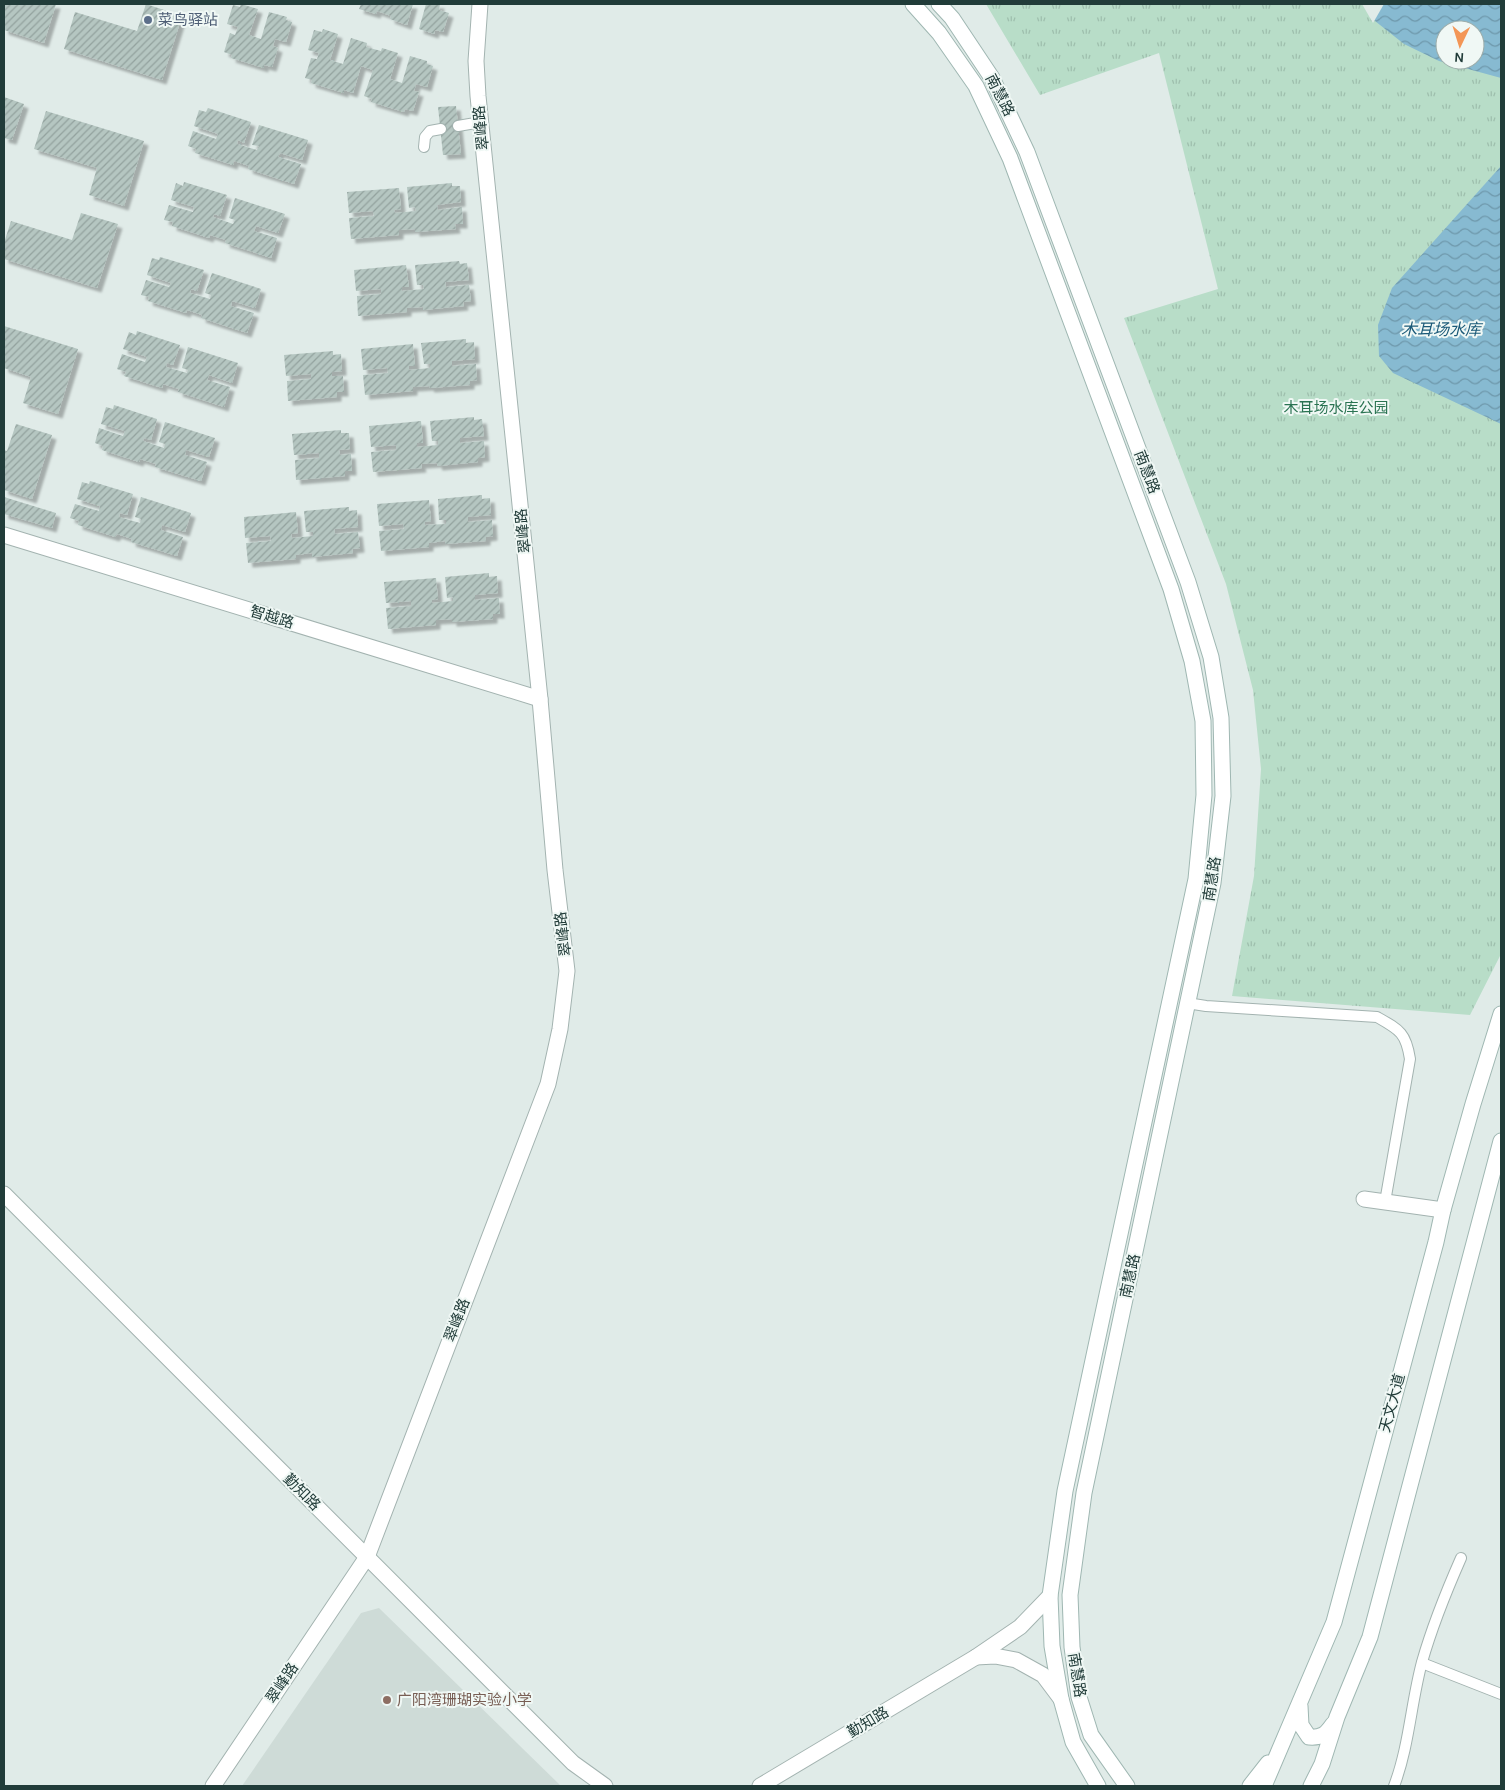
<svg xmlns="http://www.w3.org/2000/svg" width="1505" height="1790" viewBox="0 0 1505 1790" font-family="Karla,'Noto Sans SC',sans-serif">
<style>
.built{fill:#cedbd7}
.park{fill:url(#park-tufts);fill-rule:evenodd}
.water{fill:url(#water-waves);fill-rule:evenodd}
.pier{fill:#e0ebe8}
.building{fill:url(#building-hatch);filter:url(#shadow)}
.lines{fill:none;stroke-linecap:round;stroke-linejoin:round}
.service-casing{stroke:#a3b3b0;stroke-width:12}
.minor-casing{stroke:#a3b3b0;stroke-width:17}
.tertiary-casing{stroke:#a3b3b0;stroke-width:17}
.secondary-casing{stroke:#9fb7b2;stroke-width:17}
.service{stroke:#fff;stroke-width:10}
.minor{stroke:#fff;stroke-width:15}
.tertiary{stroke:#fff;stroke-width:15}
.secondary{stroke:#fff;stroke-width:15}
.service-dot{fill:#5c6f8a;stroke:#f0f8f5;stroke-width:2}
.education-dot{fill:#8d6e63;stroke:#f0f8f5;stroke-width:2}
.labels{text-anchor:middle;stroke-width:4;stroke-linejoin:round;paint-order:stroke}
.service-label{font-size:15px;fill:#4e5e75;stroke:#f0f8f5;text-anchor:start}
.street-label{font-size:15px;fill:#213c39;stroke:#f0f8f5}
.park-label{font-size:15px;fill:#2a7352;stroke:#f0f8f5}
.education-label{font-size:15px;fill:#785e54;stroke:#f0f8f5;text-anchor:start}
.water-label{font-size:16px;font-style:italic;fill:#1a5978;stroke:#f0f8f5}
</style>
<defs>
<pattern id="park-tufts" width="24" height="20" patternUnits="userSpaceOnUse" patternTransform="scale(1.25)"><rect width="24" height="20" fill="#b8ddc8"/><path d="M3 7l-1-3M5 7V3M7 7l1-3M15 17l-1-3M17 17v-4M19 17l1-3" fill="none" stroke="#9ebfad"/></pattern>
<pattern id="water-waves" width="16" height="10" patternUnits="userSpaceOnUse" patternTransform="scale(1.25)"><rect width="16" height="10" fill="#87bad1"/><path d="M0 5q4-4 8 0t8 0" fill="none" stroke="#6e98ab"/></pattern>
<pattern id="building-hatch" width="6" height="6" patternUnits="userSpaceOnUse" patternTransform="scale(1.25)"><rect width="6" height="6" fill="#b5c6c1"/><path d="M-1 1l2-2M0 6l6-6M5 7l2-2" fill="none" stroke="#93a29e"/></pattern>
<filter id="shadow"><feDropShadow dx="4.5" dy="4.5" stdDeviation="1" flood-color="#0004"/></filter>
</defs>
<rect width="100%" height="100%" fill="#e0ebe8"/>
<path class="built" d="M379,1608L561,1786H242L361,1613Z"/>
<path class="park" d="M986,4H1501V954L1470,1015L1232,996L1254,876L1261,769L1253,690L1226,584L1124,318L1218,289L1159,53L1040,95ZM1445,30H1475V60H1445Z"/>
<g class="water">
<path d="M1364,4H1501V78L1439,61L1404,44L1375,21ZM1445,30H1475V60H1445Z"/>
<path d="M1501,166V424L1393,373L1379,356L1378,325L1392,288Z"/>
</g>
<path class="pier" d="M1362,4H1384L1373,23Z"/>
<g class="building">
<path d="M4,4H56L44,43L4,30Z"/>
<path d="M146,4L182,16L162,80L64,49L75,12L137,31Z"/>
<path d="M241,4L258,9L249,35L261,39L269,12L287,17L286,20L292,22L286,42L275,39L273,46L278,48L272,67L264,65V68L231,58L232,55L224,52L230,33L235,35L238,27L227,24L233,5L240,7Z"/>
<path d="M361,4H413L407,25L390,19L391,16L377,11L376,14L359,9Z"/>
<path d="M426,4H440L439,10L449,13L443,32L435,30L434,34L419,29Z"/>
<path d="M323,29L338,34L330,60L343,64L351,38L367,43L366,47L381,51L382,48L398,53L390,79L402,83L410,56L427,61V64L433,66L427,87L416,84L414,91L419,92L413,111L405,109L404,112L371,102L372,99L364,96L373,70L361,66L353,93L344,90V93L311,83L312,80L305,78L311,58L317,59L319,53L308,50L314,30L322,32Z"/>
<path d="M4,97L24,104L12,140L4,138Z"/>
<path d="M456,106L461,154L443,155L438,107Z"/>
<path d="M208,108L251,122L244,143L238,140L237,144L257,150L259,146L252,145L259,125L308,140L302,160L280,153L278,157L301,164L294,184L248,169L249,166L234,161L233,165L195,153L196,149L188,146L193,131L216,139L218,134L194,126L199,110L206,112Z"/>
<path d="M46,111L144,141L124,206L89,195L97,168L34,149Z"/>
<path d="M184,182L227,195L220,216L214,214L213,217L233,224L235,220L229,218L235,198L285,214L278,233L256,226L254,231L277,238L271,258L225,243L226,240L210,235L209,238L172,226L173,222L164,220L169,205L193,212L194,207L171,200L176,183L183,186Z"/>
<path d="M452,183V186H460L461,202L437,205L438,210L462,207L463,224H455L456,229L415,232V229L399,230V235L351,239L349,218L374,216L373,211L349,213L347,192L399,188L401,209L394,210L395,213L416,211L415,207L409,208L407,187Z"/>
<path d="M81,213L118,224L97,288L4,259V243L11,221L72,240Z"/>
<path d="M160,257L204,270L197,291L191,289L190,293L210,299L211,295L205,293L212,273L261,289L255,308L232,301L231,306L254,313L247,333L201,318L202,315L187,310L186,313L148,301L149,297L141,295L146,280L169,287L171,283L147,275L152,258L159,260Z"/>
<path d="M459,261L460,264L467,263L469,280L445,282L446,287L469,285L471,301L463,302L464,306L423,310V307L407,308V312L358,316L357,296L381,294V289L356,291L354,270L406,265L409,287H402V291L424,289L423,285H417L415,265Z"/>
<path d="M4,326L78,349L58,414L23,403L31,377L4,368Z"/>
<path d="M137,331L180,345L173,365L167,363L166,367L187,373L188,370L182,368L188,347L238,363L232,383L209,375L207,380L230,387L224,407L178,392L179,389L163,384L162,388L124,376L126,372L117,369L122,354L145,362L147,357L123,349L129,332L136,335Z"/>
<path d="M466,339V343L474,342L475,359L452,361V366L476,364L477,380L470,381V385L430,388L429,386L413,387V391L365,395L363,375L388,373L387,368L363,370L361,349L413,344L415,366H409V370L430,368V364H424L421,343Z"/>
<path d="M333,351V355L341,354L342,371L332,372V376H343L344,392H337V397L288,401L287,381L311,379V374L286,376L284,355Z"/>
<path d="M114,405L157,419L151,440L144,438L143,441L164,448L165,444L159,442L165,422L215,438L209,457L186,450L185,455L207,462L201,481L155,467L156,464L140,459L139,462L102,450L103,446L95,443L99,428L123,436L125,431L101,424L106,407L113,409Z"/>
<path d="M474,417V420L482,419L484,436L460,438V443L484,441L485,457L478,458V462L438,466L437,463L421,464L422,468L373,472L371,452L396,450V445L371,447L369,426L421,421L423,443H417V447L438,445V441H432L430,421Z"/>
<path d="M16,424L52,435L32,499L4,490V450L7,451Z"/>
<path d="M341,430V433H349L350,449L339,450L340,455L351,454L352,471H345V476L296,480L295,460L319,458V453L294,455L292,434Z"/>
<path d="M90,481L133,494L127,515L120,513L119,517L140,523L141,519L135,517L141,497L191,513L185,532L162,525L161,530L183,537L177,556L131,542L132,539L117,534L115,537L78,525L79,521L70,518L75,504L99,511L100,506L77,499L82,482L89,484Z"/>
<path d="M482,495V499L490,498L491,515L468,517V522L492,520L493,536L486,537V541L445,544V541L429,543V547L381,551L379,531L404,529L403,524L379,526L377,504L429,500L431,521L425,522V525L446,524V520H439L438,499Z"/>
<path d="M4,497L56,513L52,528L4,514Z"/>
<path d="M349,507V511L357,510L358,527L334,529L335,534L358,532L360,548L352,549L353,553L312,557V553L296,555V559L248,563L246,543L271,541L270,536L245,538L244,517L296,512L298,533L291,534L292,538L313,536V532H306L304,511Z"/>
<path d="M489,573V577L497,576L498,593L475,595V600L499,598L500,614H493V619L452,622V619L436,620V625L388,629L386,608L411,606V601L386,603L384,582L436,578L438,599L432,600V603L453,601V597L447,598L445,577Z"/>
</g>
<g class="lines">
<g class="service-casing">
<g id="service">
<path d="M458,126L481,122"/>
<path d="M424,147L425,137L430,131L441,129"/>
<path d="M1187,1003L1206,1006L1377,1017C1400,1030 1406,1033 1410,1059L1385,1202"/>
<path d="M1422,1663L1501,1694"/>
<path d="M1394,1786C1409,1747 1411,1703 1422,1662C1432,1627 1446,1592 1461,1558"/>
</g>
</g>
<g class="minor-casing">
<path id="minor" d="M1364,1199L1443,1210"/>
</g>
<g class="tertiary-casing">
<g id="tertiary">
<path d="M4,535L540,699"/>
<path d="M4,1194L573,1763L605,1786"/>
<path d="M976,1657L995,1656L1016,1660L1043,1675L1061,1699"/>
<path d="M213,1786L367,1557L548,1084L560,1029L567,971L555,870L540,699L478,96L476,61L480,4"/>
<path d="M760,1786L976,1657L1020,1627L1050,1596"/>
</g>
</g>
<g class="secondary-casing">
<g id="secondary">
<path d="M913,4L939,33L976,86L1010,158L1171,589L1192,661L1203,721L1204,795L1196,879L1065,1491L1050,1596L1052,1646L1061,1699L1073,1742L1098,1786"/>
<path d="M939,4L952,18L992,78L1027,152L1188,582L1211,657L1221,718L1223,796L1213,883L1084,1493L1070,1595L1072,1647L1079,1697L1091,1735L1127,1786"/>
<path d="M1300,1706L1301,1725L1309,1737C1322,1738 1326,1734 1333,1724"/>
<path d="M1250,1786L1268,1763"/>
<path d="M1264,1786L1334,1622L1436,1242L1443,1210L1473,1104L1501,1014"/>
<path d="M1311,1786L1322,1764L1337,1717L1370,1637L1501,1141"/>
</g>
</g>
<use href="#service" class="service"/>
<use href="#minor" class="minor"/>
<use href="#tertiary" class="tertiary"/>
<use href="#secondary" class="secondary"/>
</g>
<circle class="service-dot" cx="148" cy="20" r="5"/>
<circle class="education-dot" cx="387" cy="1700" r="5"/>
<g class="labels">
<g class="service-label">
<text x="158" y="25">菜鸟驿站</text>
</g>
<g class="street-label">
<text transform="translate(1000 95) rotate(63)" y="5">南慧路</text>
<text transform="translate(481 128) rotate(-96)" y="5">翠峰路</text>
<text transform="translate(1147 472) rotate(69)" y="5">南慧路</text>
<text transform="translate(523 531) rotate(-96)" y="5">翠峰路</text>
<text transform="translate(272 617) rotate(17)" y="5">智越路</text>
<text transform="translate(1212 879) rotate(-81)" y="5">南慧路</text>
<text transform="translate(563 934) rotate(-97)" y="5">翠峰路</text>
<text transform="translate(1130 1276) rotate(-78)" y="5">南慧路</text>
<text transform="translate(457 1320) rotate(-69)" y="5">翠峰路</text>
<text transform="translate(1392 1403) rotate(-75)" y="5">天文大道</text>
<text transform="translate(302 1492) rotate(45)" y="5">勤知路</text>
<text transform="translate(1077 1675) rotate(81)" y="5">南慧路</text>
<text transform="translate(282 1683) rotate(-56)" y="5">翠峰路</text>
<text transform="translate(868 1722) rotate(-31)" y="5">勤知路</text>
</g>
<g class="park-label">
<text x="1336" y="413">木耳场水库公园</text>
</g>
<g class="education-label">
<text x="397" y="1705">广阳湾珊瑚实验小学</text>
</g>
<g class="water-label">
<text x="1441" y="335">木耳场水库</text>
</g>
</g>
<rect width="1505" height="1790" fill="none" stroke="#213c39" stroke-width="10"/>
<g transform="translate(1460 45) rotate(184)"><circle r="24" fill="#f0f8f5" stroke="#9dadaa"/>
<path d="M0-4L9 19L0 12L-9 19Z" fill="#f39656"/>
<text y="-8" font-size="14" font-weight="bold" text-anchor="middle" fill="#213c39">N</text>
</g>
</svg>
